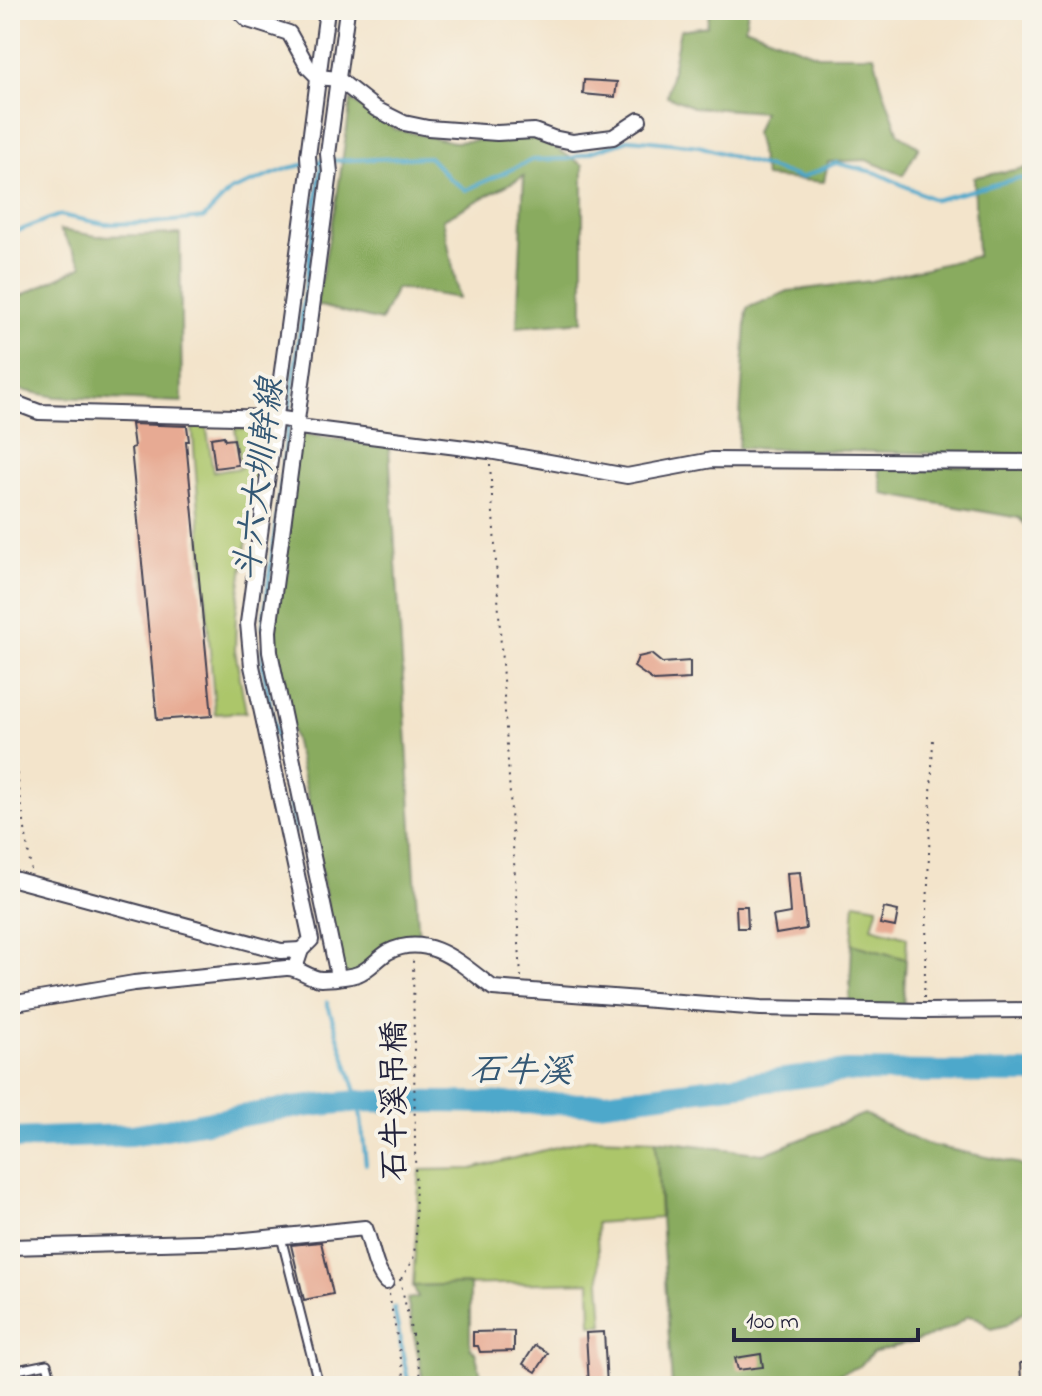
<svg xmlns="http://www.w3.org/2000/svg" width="1042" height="1396" viewBox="0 0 1042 1396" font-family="'Indie Flower','LXGW WenKai TC',sans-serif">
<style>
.green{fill:#acc66b;stroke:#677453;stroke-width:2}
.forest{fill:#89ab5f;stroke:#56664d;stroke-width:2}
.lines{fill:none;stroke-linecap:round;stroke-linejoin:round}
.stream{stroke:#4ea8cb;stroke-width:4}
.river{stroke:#4ea8cb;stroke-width:22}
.building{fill:#e7aa93}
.service-casing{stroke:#413f51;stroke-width:11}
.minor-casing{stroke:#413f51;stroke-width:18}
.path{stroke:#413f51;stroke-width:2;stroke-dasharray:2 6;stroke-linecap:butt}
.service{stroke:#fff;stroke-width:7}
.minor{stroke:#fff;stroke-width:14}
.labels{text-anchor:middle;stroke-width:8;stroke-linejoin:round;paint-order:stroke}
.street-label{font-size:32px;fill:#22223b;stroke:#f7f3e8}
.water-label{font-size:34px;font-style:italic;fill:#345875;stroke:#f7f3e8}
</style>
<rect width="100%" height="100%" fill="#f7f3e8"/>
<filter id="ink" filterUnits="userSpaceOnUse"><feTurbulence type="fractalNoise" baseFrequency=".0125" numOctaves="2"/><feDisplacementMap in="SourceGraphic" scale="16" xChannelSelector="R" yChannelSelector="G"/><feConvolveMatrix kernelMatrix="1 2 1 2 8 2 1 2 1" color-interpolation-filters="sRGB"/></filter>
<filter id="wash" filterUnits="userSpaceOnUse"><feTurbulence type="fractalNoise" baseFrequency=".006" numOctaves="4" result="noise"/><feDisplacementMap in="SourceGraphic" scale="32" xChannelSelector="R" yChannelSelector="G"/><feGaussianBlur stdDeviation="1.8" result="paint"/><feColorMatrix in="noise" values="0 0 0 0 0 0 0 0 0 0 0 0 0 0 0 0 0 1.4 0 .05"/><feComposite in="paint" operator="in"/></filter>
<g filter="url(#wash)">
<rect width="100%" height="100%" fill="#f3e4cb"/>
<g class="green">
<path d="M192,423H206L213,472L241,468L235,428L263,429L236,614L235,650L246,712L215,714Z"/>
<path d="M855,902L878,906L872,927L907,937L906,959L852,944Z"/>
<path d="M591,1138L656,1140L660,1218L596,1223L603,1325H591L590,1282L413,1286L420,1170L472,1169Z"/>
</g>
<g class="forest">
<path d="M710,10H748L745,27L818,55H874L882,86L899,134L919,147L903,175L866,160L828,162L824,182L765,177L755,133L763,112L693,107L667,96L680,30L707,26Z"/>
<path d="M351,100L395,129L454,142L527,137L549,144L583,165V321L517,327L524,176L443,219L459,298L396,288L381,321L316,305L337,197Z"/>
<path d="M1032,167V456L738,448L747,308L788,291L871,281L977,256L974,177Z"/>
<path d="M60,230L97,236L180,234L182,402L56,397L10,388V301L83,266Z"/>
<path d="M297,433L389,447L419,942L378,956L360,976H339L312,817L276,659L275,620Z"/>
<path d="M878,464L1032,468V532L1019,518L883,494Z"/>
<path d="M852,944L906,959L903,1009L849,1007Z"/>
<path d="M864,1114L924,1144L1016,1163L1032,1171V1305L1007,1325L991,1329L978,1318L968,1316L953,1327L917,1341L872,1353L860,1366L828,1378L817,1375L786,1376L766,1386H672L656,1140L764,1154Z"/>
<path d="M470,1284V1348L475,1352L484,1386H424L407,1299L418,1297L413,1286Z"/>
</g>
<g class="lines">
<g class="stream">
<path d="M10,234L59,215L105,224L152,223L204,218L230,191L289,168L321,161L429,157L449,178L466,190L532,160L569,159L631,139L699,146L801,178L836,163L877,173L935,200L1019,178L1032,183"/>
<path d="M289,416L322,159"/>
<path d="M263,627L288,425"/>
<path d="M263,648V667L295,832"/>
<path d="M327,1002L359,1101L366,1164"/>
<path d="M394,1308L409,1386"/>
</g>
<path class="river" d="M10,1139L132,1135L281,1109L359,1101L590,1104L847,1071L1032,1073"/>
</g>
<g id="blocks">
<g class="building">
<path d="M584,80L617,82L615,97L583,94Z"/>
<path d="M131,424L187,426L189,441H186L212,716L157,720L131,448L134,447Z"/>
<path d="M224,436L225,440L234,439L238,465L215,468L211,438Z"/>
<path d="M651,654L662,663L690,661V679L654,681L634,667L638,657Z"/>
<path d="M800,872L806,929L776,934L773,916L790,913L787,873Z"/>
<path d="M736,906H747L748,928H737Z"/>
<path d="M884,908L898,911L895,927L880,924Z"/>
<path d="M321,1242L333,1294L304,1300L291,1245Z"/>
<path d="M514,1331V1351L480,1352L478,1346H473V1332Z"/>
<path d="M604,1332L607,1386H589L586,1333Z"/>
<path d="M535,1345L548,1353L536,1372L523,1364Z"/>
<path d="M761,1354L763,1367L738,1370L735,1358Z"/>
<path d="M1032,1362V1379L1021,1380L1020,1363Z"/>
</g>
</g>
</g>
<g filter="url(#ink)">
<use href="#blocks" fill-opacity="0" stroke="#413f51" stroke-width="2"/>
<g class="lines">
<g class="service-casing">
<g id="service">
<path d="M281,1237L319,1386"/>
<path d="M17,1370L47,1364L53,1386"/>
</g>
</g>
<g class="minor-casing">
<g id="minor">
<path d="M238,10L248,20L289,33L308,67L318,77L338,79L376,109L404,123L428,128L497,133L534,131L553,138L573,142L613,137L639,120"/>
<path d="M10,401L39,412L275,418L296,421L299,427L489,451L627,476L712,460L1032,462"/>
<path d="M10,878L281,951L301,950"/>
<path d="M295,968L301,950L311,940L252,666L248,623L309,171L308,156L327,10"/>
<path d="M338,976L270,652L269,631L330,172L328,154L347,10"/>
<path d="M10,1004L134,983L286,968C299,967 308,978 321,979C330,979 349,977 358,974C369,970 378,958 388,952C429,931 462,965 493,988L761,1008L924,1011L1032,1010"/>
<path d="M10,1247L235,1241L365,1228C372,1245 374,1269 386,1282"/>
</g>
</g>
<g class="path">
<path d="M490,464L521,977"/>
<path d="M10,726L31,870"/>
<path d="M924,998L933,739"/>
<path d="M400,1279L423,1386"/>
<path d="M401,1279L413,1260L416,1239L413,958"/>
<path d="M389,1294L406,1386"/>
</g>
<use href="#service" class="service"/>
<use href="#minor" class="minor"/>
</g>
</g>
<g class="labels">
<g class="street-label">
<text transform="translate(393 1101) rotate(-90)" y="11">石牛溪吊橋</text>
</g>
<g class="water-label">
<text transform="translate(257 479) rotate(-83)" y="12">斗六大圳幹線</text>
<text transform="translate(521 1069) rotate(1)" y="12">石牛溪</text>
</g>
</g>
<rect width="1042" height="1396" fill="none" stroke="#f7f3e8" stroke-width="40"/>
<path d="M734 1328v12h184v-12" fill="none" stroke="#22223b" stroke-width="4"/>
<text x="746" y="1328" font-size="24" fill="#22223b" stroke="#f7f3e8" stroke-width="6" paint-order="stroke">100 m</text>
</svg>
